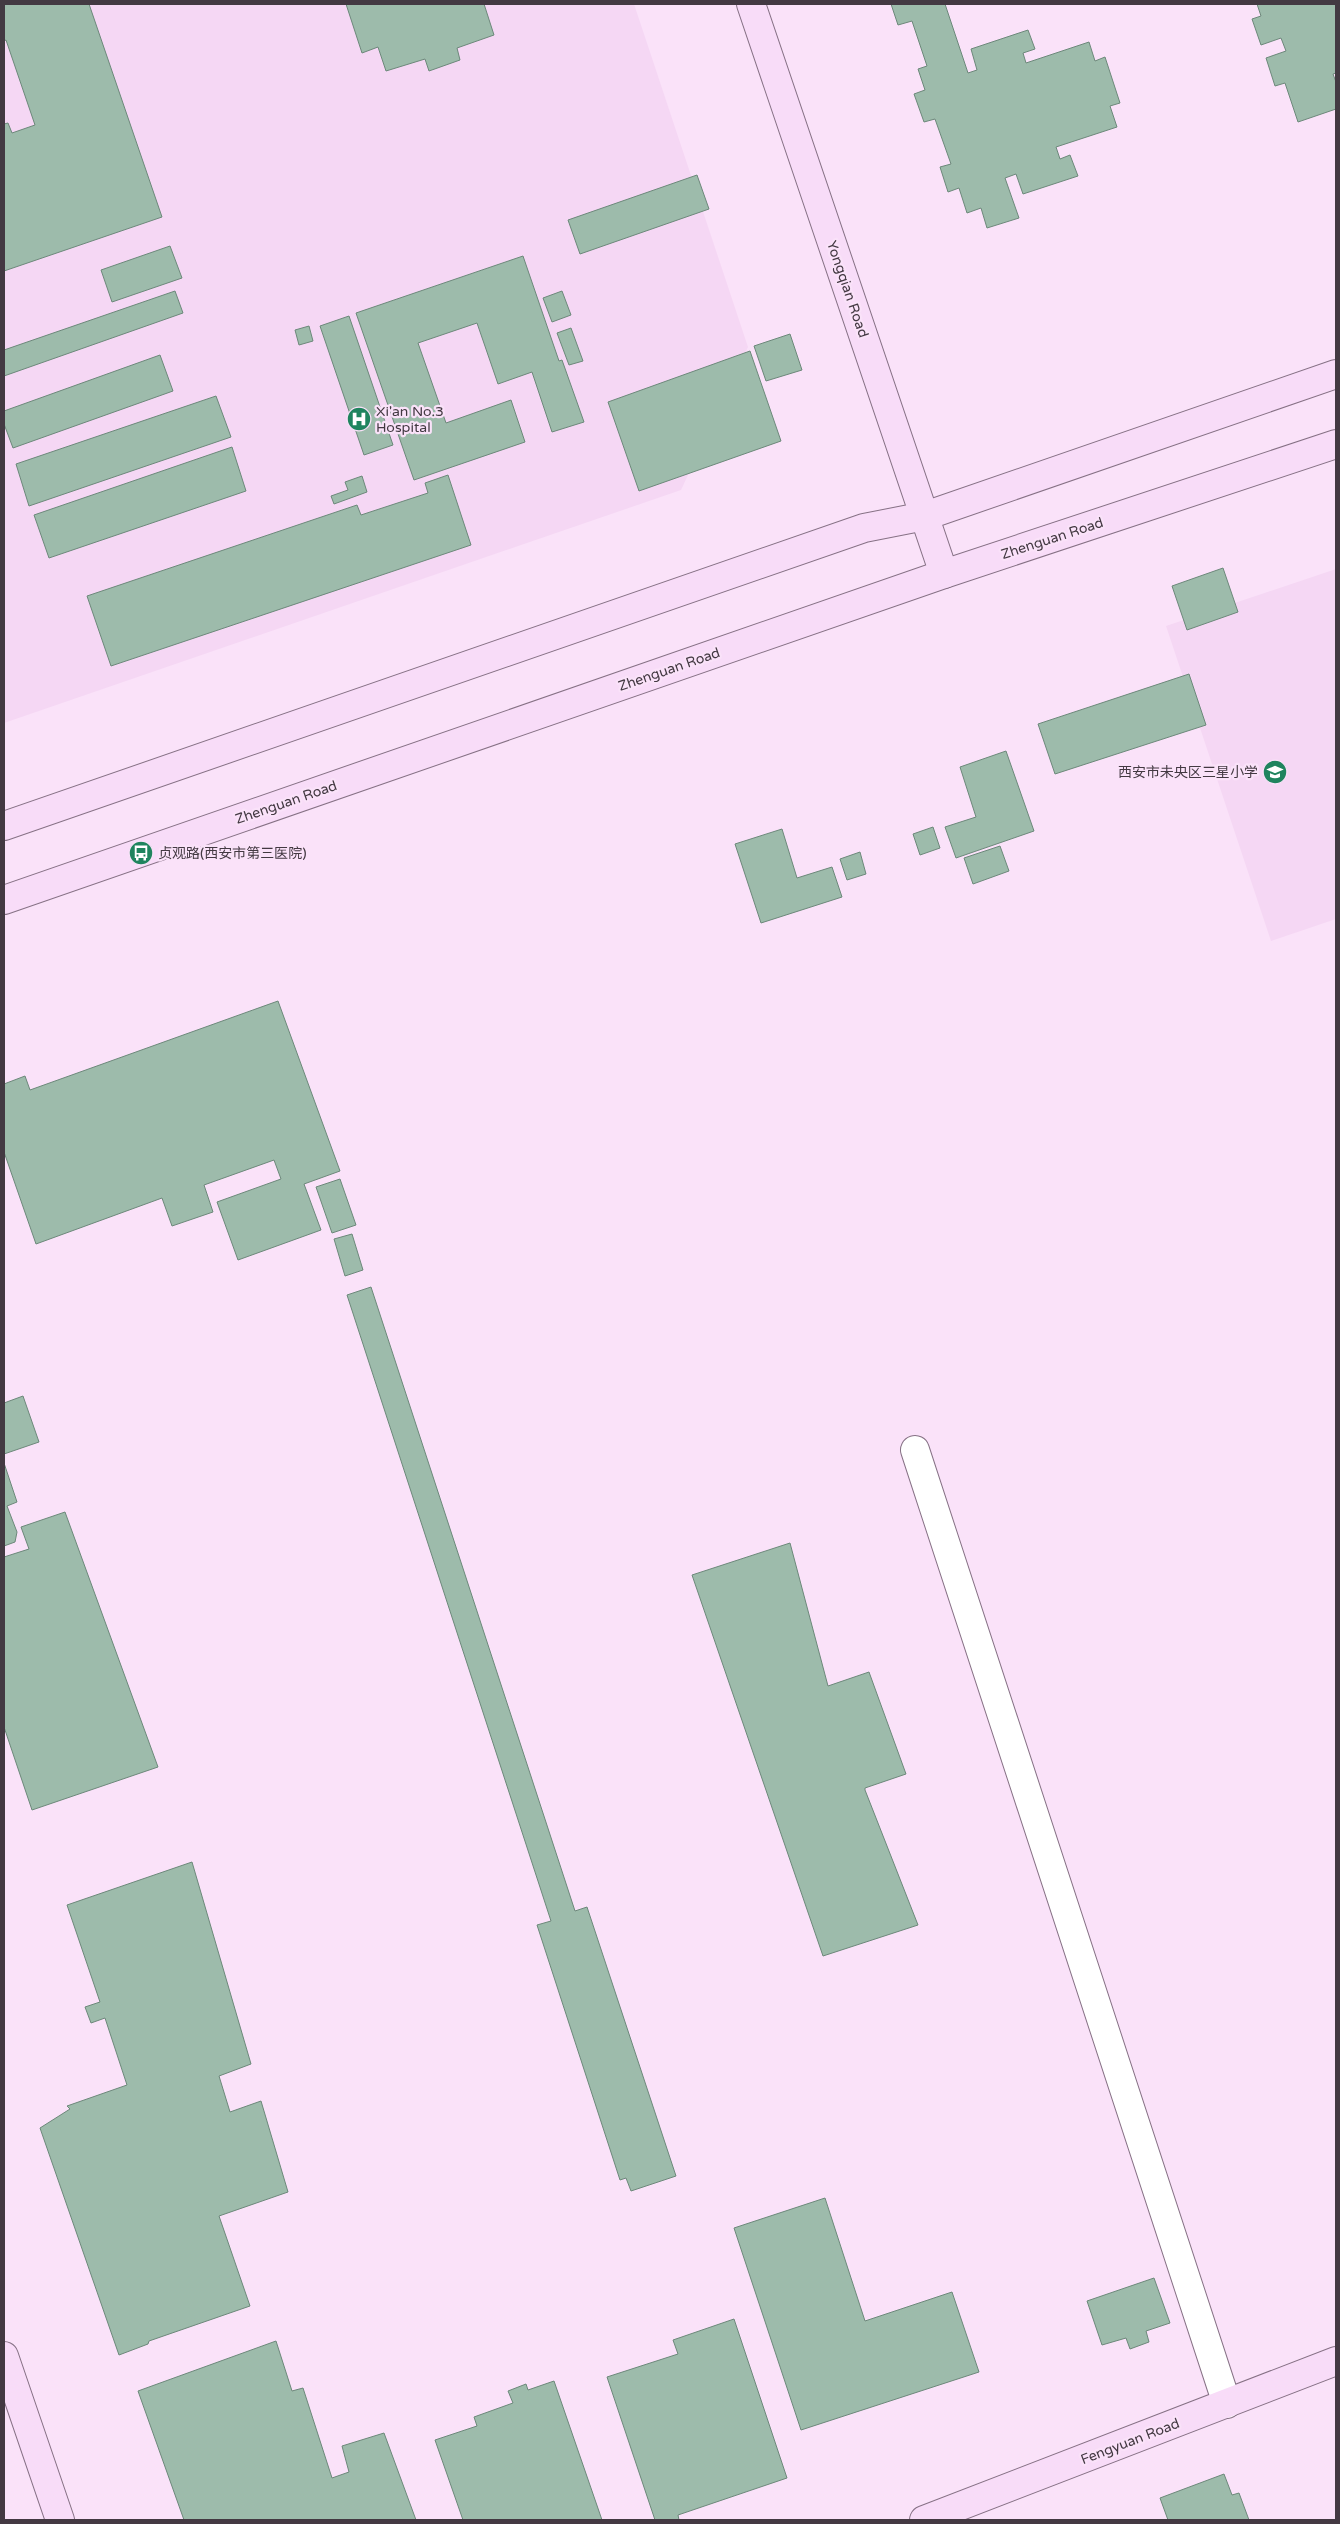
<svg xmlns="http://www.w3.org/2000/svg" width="1340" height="2524" viewBox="0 0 1340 2524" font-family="'Varela Round','Noto Sans SC',sans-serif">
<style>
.built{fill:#f5d7f4}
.building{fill:#9dbbab;stroke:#6c887a}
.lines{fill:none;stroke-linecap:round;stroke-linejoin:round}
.street-casing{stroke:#867185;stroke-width:30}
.secondary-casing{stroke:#867185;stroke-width:30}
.street{stroke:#fff;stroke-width:28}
.secondary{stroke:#f8dcf8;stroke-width:28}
.labels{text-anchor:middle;stroke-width:4.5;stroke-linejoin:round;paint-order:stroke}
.street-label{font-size:14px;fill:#433942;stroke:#fae2f9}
.poi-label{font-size:14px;fill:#433942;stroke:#fae2f9;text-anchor:start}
</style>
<rect width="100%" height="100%" fill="#fae2f9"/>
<g class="built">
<path d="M4,4H634L748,347L681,490L4,723Z"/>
<path d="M1336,569V919L1271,941L1166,626Z"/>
</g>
<g class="building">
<path d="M4,4H89L162,217L4,271V124L8,123L12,133L35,125L6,40L4,41Z"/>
<path d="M346,4H484L494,35L457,48L460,60L429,71L425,59L386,71L378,47L362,53Z"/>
<path d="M891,4H945L968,73L977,70L971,49L1028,30L1035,49L1023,53L1026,63L1089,42L1095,61L1105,57L1120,103L1110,106L1117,127L1056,147L1060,159L1070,155L1078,176L1023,194L1016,174L1005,178L1019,218L987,228L981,208L967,213L959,188L948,192L940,167L951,164L935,119L924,122L914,94L925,90L918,69L927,66L912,21L898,25Z"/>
<path d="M1257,4H1336V73L1333,74L1336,82V109L1298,122L1285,83L1275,86L1266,58L1286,51L1281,38L1261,45L1252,19L1261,16Z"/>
<path d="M697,175L709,209L580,254L568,220Z"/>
<path d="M170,246L182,278L112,302L101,270Z"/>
<path d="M523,256L559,361L562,360L584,422L552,432L532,372L498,384L477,323L418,343L446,423L511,400L525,442L414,480L356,313Z"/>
<path d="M175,291L183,313L4,376V350Z"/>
<path d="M562,291L571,315L552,322L543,298Z"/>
<path d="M349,316L393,445L364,455L320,326Z"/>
<path d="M309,326L313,341L299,345L295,330Z"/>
<path d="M571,328L583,361L569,365L557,333Z"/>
<path d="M790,334L802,370L766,381L754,346Z"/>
<path d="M750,351L781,441L639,491L608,402Z"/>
<path d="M160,355L173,391L13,448L4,424V411Z"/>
<path d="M216,396L231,437L29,506L16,464Z"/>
<path d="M232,447L246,491L49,558L34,515Z"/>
<path d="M448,475L471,545L111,666L87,596L357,505L361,515L428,493L425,483Z"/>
<path d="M362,476L367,492L334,504L331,496L348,490L345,482Z"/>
<path d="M1223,568L1238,612L1187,630L1172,586Z"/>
<path d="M1189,674L1206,725L1055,774L1038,724Z"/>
<path d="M1006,751L1034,831L956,858L945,827L976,817L960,767Z"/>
<path d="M933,827L940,848L920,855L913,834Z"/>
<path d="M782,829L797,878L832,867L842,897L761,923L735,844Z"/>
<path d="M1000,846L1009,871L973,884L964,858Z"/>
<path d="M860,852L866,874L847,880L840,859Z"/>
<path d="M278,1001L340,1171L304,1184L321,1230L238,1260L217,1202L281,1179L274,1160L204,1185L213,1212L172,1226L162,1198L36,1244L4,1152V1084L25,1076L30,1090Z"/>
<path d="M340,1179L356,1225L332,1233L316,1187Z"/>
<path d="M352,1234L363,1270L345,1276L334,1239Z"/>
<path d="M371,1287L575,1911L587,1907L676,2176L631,2191L626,2178L620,2180L537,1925L551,1921L347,1295Z"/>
<path d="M23,1396L39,1442L4,1454V1403Z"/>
<path d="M4,1463L17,1502L7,1506L17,1532L15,1542L4,1546Z"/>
<path d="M65,1512L158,1767L32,1810L4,1727V1557L29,1549L21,1527Z"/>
<path d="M790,1543L828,1686L869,1672L906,1774L865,1788V1790L918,1925L823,1956L692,1575Z"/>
<path d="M192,1862L251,2064L219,2076L230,2112L261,2101L288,2192L219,2216L250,2306L149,2341L148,2344L119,2355L40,2128L70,2109L67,2106L127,2085L105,2018L91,2023L85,2007L100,2002L67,1905Z"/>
<path d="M825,2198L865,2321L952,2292L979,2372L801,2430L734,2228Z"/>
<path d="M1154,2278L1170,2323L1146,2331L1149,2342L1130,2349L1126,2338L1102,2345L1087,2301Z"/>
<path d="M734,2319L787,2478L678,2515L679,2520H655L607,2377L678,2354L673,2340Z"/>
<path d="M276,2341L292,2391L303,2388L332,2478L349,2472L342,2446L384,2433L416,2520H184L138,2391Z"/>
<path d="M554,2381L602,2520H463L435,2440L477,2426L474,2417L513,2403L508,2391L526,2384L528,2390Z"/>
<path d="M1224,2474L1232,2495L1239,2493L1249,2520H1168L1160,2498Z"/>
</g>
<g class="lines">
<g class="street-casing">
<path id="street" d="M915,1450L1227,2404"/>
</g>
<g class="secondary-casing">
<g id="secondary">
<path d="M751,4L944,574"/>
<path d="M4,826L864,528L925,516L1336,374"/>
<path d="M4,900L944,574L1336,444"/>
<path d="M4,2356L60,2520"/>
<path d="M924,2520L1336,2361"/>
</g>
</g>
<use href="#street" class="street"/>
<use href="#secondary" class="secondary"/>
</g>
<defs>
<g id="hospital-disc" transform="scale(1.25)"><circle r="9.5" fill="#1f845e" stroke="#fae2f9"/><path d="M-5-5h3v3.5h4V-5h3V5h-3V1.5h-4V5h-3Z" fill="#fff"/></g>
<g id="school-disc" transform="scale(1.25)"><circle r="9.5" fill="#1f845e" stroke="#fae2f9"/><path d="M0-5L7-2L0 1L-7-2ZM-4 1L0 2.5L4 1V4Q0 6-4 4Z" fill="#fff"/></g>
<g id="bus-disc" transform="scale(1.25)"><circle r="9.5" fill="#1f845e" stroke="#fae2f9"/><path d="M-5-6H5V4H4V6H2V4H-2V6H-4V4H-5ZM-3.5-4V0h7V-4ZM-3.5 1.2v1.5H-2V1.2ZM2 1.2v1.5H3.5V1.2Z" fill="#fff"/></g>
</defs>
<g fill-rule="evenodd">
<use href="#hospital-disc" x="359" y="419"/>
<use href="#school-disc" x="1275" y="772"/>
<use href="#bus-disc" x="141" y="853"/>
</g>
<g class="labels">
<g class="street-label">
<text transform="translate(848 289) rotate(71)" y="5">Yongqian Road</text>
<text transform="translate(1052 538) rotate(-18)" y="5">Zhenguan Road</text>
<text transform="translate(669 669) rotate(-19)" y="5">Zhenguan Road</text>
<text transform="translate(286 802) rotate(-19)" y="5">Zhenguan Road</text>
<text transform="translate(1130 2441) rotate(-21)" y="5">Fengyuan Road</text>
</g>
<g class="poi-label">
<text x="376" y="416">Xi'an No.3<tspan x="376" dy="16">Hospital</tspan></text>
<text x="1258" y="777" text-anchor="end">西安市未央区三星小学</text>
<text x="158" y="858">贞观路(西安市第三医院)</text>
</g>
</g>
<rect width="1340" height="2524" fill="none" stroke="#433942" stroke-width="10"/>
</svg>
